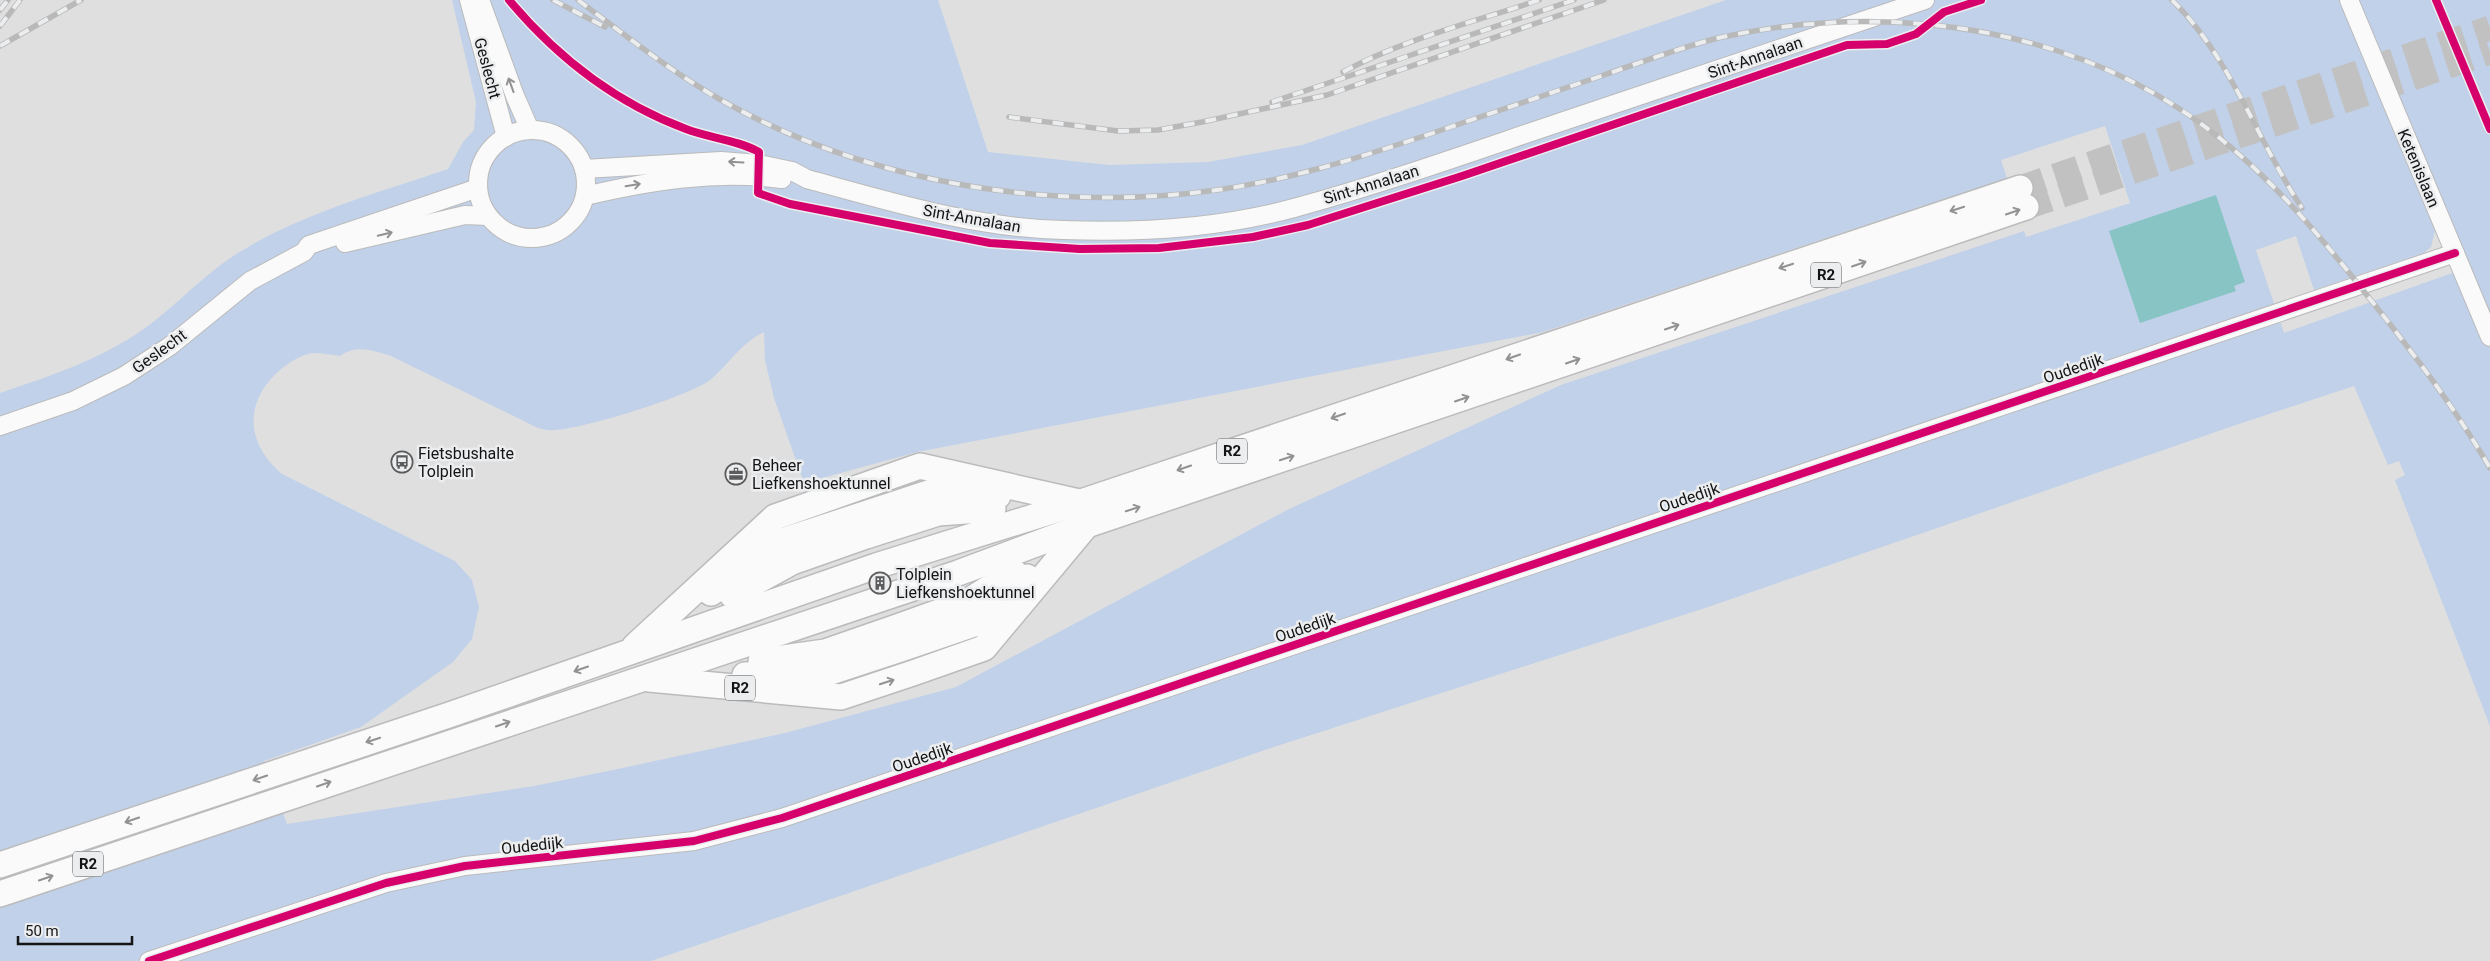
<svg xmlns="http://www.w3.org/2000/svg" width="2490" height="961" viewBox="0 0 2490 961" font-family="Roboto,sans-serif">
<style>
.green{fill:#c0d1e9;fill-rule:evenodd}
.water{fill:#89c4c4}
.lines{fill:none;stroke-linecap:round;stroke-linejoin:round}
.highway-tunnel{stroke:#c1c1c2;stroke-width:25;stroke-dasharray:25 12;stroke-linecap:butt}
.minor-casing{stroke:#bbbbbc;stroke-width:20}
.highway-casing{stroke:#bbbbbc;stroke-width:28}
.minor{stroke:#fafafa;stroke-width:18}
.highway{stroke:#fafafa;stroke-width:25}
.rail-casing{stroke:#b9b9b9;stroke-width:5.5}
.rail{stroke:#ebedee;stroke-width:4;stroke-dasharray:11;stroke-linecap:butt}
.cycleway-casing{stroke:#ebedee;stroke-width:11}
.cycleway{stroke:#d6006c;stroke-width:8}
.oneway{stroke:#929293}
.labels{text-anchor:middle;stroke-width:5;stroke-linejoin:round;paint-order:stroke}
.shield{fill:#ebedee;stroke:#545556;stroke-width:1}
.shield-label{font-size:15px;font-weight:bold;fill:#141415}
.street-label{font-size:16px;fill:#141415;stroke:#ebedee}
.poi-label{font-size:16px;fill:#141415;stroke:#ebedee;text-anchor:start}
</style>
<rect width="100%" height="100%" fill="#dfdfe0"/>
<path class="green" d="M452,0H938L988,152L1109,165L1208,162L1302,145L1726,0H2339L2435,231L2431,247L2424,253L2314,290L2296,236L2256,250L2284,333L2469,267L2358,0H2490V726L2395,480L2405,475L2399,461L2388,465L2354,386L2233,426L1708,607L1268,749L651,961H0V393C47,377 93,362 135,335C172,311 201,276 238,253C302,213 378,193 448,169L463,142L474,130L476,102ZM2105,126L2130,203L2026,237L2024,231L1561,385L1289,509L956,687L785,733L613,770L534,786L287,824L264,761L361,727L453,662L472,639L479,607L472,580L455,561L282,474C246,444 243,402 280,370C289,363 301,354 314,353C322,353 332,355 340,356C357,344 373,351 391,356L538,428C543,429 549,431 553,430C580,430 690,396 710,380C729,364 741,343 764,332L765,360L774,398L804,483L917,452L1543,332L2007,178L2001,160Z"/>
<path class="water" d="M2216,195L2245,282L2234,286L2236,291L2140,323L2109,231Z"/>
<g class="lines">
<g class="highway-tunnel">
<path d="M2020,188L2490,28"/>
<path d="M2026,207L2490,52"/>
</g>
<g class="minor-casing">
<g id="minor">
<path d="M469,0L506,137"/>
<path d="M480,0L515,96L530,130"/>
<path d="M2349,0L2490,337"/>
<circle cx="532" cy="184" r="54"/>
<path d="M584,169L721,161L759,164L792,171L807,179C891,202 975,228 1063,230C1140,233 1220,228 1294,208C1382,184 1469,153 1555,124C1678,83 1801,41 1925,0"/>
<path d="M585,196C649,181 716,170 782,179"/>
<path d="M345,243L465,215L488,216"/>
<path d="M0,426L73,401L124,376L170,346L250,281L304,252L309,245L478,188"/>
<path d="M149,961L386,883L465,866L694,841L782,818L2455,253"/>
</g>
</g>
<g class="highway-casing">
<g id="highway">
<path d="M711,593L785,540L813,531L931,492L998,496"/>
<path d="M732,595L792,562L866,536L938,513L993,509"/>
<path d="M635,646L775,517L920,466L1079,502"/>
<path d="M761,661L825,652L897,627L967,602L1014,572"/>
<path d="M745,675L831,672L904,648L974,624L1027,577"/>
<path d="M649,679L841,697L913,673L984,648L1085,527"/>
<path d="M0,865L449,715L876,566L1081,502L2020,188"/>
<path d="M0,894L958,573L1087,525L2026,207"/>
</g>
</g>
<use href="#minor" class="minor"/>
<use href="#highway" class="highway"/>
<g class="rail-casing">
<g id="rail">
<path d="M553,0L605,27"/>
<path d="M578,0C625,35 670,71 721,100C868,183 1051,213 1217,190C1287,180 1352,160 1418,138C1480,117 1542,96 1604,75C1642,62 1679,48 1718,38C1890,0 2083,26 2222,140C2279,186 2325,242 2370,299C2414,354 2455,408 2490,468"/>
<path d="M2172,0C2232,59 2256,139 2302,208"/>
<path d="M0,10L8,0"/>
<path d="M0,26L20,0"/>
<path d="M0,46L81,0"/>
<path d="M1343,72C1404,39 1474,22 1539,0"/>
<path d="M1272,102L1574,0"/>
<path d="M1009,117L1118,131L1158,130L1202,122L1327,95L1604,0"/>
</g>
</g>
<use href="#rail" class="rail"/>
<g class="cycleway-casing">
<g id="cycleway">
<path d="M509,0C556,56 616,103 686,129C709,138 738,140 759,152L758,193L790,204L990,243L1080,249L1159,248L1253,237L1308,225L1462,176L1847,45L1887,44L1916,34L1944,12L1981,0"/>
<path d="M2436,0L2490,129"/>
<path d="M149,961L386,883L465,866L694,841L782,818L2455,253"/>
</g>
</g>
<use href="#cycleway" class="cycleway"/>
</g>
<defs><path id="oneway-shaft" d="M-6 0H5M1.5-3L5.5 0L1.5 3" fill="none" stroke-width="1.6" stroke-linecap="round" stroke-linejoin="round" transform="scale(1.25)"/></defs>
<g class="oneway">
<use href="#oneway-shaft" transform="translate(511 85) rotate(-110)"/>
<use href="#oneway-shaft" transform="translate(736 162) rotate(-177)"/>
<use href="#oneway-shaft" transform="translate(633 185) rotate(-9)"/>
<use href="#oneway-shaft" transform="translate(1957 209) rotate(162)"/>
<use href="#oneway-shaft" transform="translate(2013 212) rotate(-19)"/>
<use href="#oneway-shaft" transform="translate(385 234) rotate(-13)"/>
<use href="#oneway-shaft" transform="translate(1859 264) rotate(-19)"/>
<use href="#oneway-shaft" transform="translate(1786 266) rotate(162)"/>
<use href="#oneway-shaft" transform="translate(1672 327) rotate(-19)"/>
<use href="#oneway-shaft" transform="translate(1513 357) rotate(161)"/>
<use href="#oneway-shaft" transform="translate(1573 361) rotate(-19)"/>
<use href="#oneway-shaft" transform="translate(1462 399) rotate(-19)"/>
<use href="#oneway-shaft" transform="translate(1338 416) rotate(161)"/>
<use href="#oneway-shaft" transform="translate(1287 458) rotate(-18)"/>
<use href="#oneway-shaft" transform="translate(1184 468) rotate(161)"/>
<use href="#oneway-shaft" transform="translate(1133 509) rotate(-18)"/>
<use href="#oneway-shaft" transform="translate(581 669) rotate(161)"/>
<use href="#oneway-shaft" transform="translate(887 682) rotate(-18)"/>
<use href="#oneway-shaft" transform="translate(503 724) rotate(-19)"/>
<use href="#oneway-shaft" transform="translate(373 740) rotate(162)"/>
<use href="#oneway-shaft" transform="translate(260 778) rotate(161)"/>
<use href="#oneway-shaft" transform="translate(324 784) rotate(-19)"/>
<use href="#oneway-shaft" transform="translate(132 820) rotate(161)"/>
<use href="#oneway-shaft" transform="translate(46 878) rotate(-19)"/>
</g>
<defs>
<g id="bus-ring" transform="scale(1.125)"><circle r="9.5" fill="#ebedee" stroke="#5b5b5c" stroke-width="1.5"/><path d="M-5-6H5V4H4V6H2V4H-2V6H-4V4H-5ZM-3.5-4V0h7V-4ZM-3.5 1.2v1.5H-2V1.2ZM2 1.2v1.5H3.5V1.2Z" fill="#5b5b5c"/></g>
<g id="office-ring" transform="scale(1.125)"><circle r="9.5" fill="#ebedee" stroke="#5b5b5c" stroke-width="1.5"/><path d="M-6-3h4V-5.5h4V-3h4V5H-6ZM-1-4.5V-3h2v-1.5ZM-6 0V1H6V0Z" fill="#5b5b5c"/></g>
<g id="building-ring" transform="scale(1.125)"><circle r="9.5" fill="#ebedee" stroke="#5b5b5c" stroke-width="1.5"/><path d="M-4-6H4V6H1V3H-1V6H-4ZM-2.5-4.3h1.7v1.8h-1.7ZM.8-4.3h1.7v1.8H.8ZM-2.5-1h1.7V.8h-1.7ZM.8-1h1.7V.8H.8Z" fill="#5b5b5c"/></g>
</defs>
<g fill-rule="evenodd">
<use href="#bus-ring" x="402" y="462"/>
<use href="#office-ring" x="736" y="474"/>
<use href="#building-ring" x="880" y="583"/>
</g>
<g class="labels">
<g class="shield">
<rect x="1811" y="262.5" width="30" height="25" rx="4"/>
<rect x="1217" y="438.5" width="30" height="25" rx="4"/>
<rect x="725" y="675.5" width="30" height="25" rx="4"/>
<rect x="73" y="851.5" width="30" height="25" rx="4"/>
</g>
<g class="shield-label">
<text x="1826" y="280">R2</text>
<text x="1232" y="456">R2</text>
<text x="740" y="693">R2</text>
<text x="88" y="869">R2</text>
</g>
<g class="street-label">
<text transform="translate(1755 57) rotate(-19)" y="6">Sint-Annalaan</text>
<text transform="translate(488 68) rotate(75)" y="6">Geslecht</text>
<text transform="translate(2419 168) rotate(67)" y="6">Ketenislaan</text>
<text transform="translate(1371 184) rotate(-17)" y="6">Sint-Annalaan</text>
<text transform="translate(972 218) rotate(10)" y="6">Sint-Annalaan</text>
<text transform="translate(159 351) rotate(-36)" y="6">Geslecht</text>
<text transform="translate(2073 368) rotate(-19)" y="6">Oudedijk</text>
<text transform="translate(1689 497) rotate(-19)" y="6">Oudedijk</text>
<text transform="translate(1305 627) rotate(-19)" y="6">Oudedijk</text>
<text transform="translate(922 757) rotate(-19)" y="6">Oudedijk</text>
<text transform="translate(532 845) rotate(-6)" y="6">Oudedijk</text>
</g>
<g class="poi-label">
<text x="418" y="459">Fietsbushalte<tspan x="418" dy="18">Tolplein</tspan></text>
<text x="752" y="471">Beheer<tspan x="752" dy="18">Liefkenshoektunnel</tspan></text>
<text x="896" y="580">Tolplein<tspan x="896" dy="18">Liefkenshoektunnel</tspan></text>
</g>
</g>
<path d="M18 936v8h114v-8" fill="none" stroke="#141415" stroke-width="2.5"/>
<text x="25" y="936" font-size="15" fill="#141415" stroke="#ebedee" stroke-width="4" paint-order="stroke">50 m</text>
</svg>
